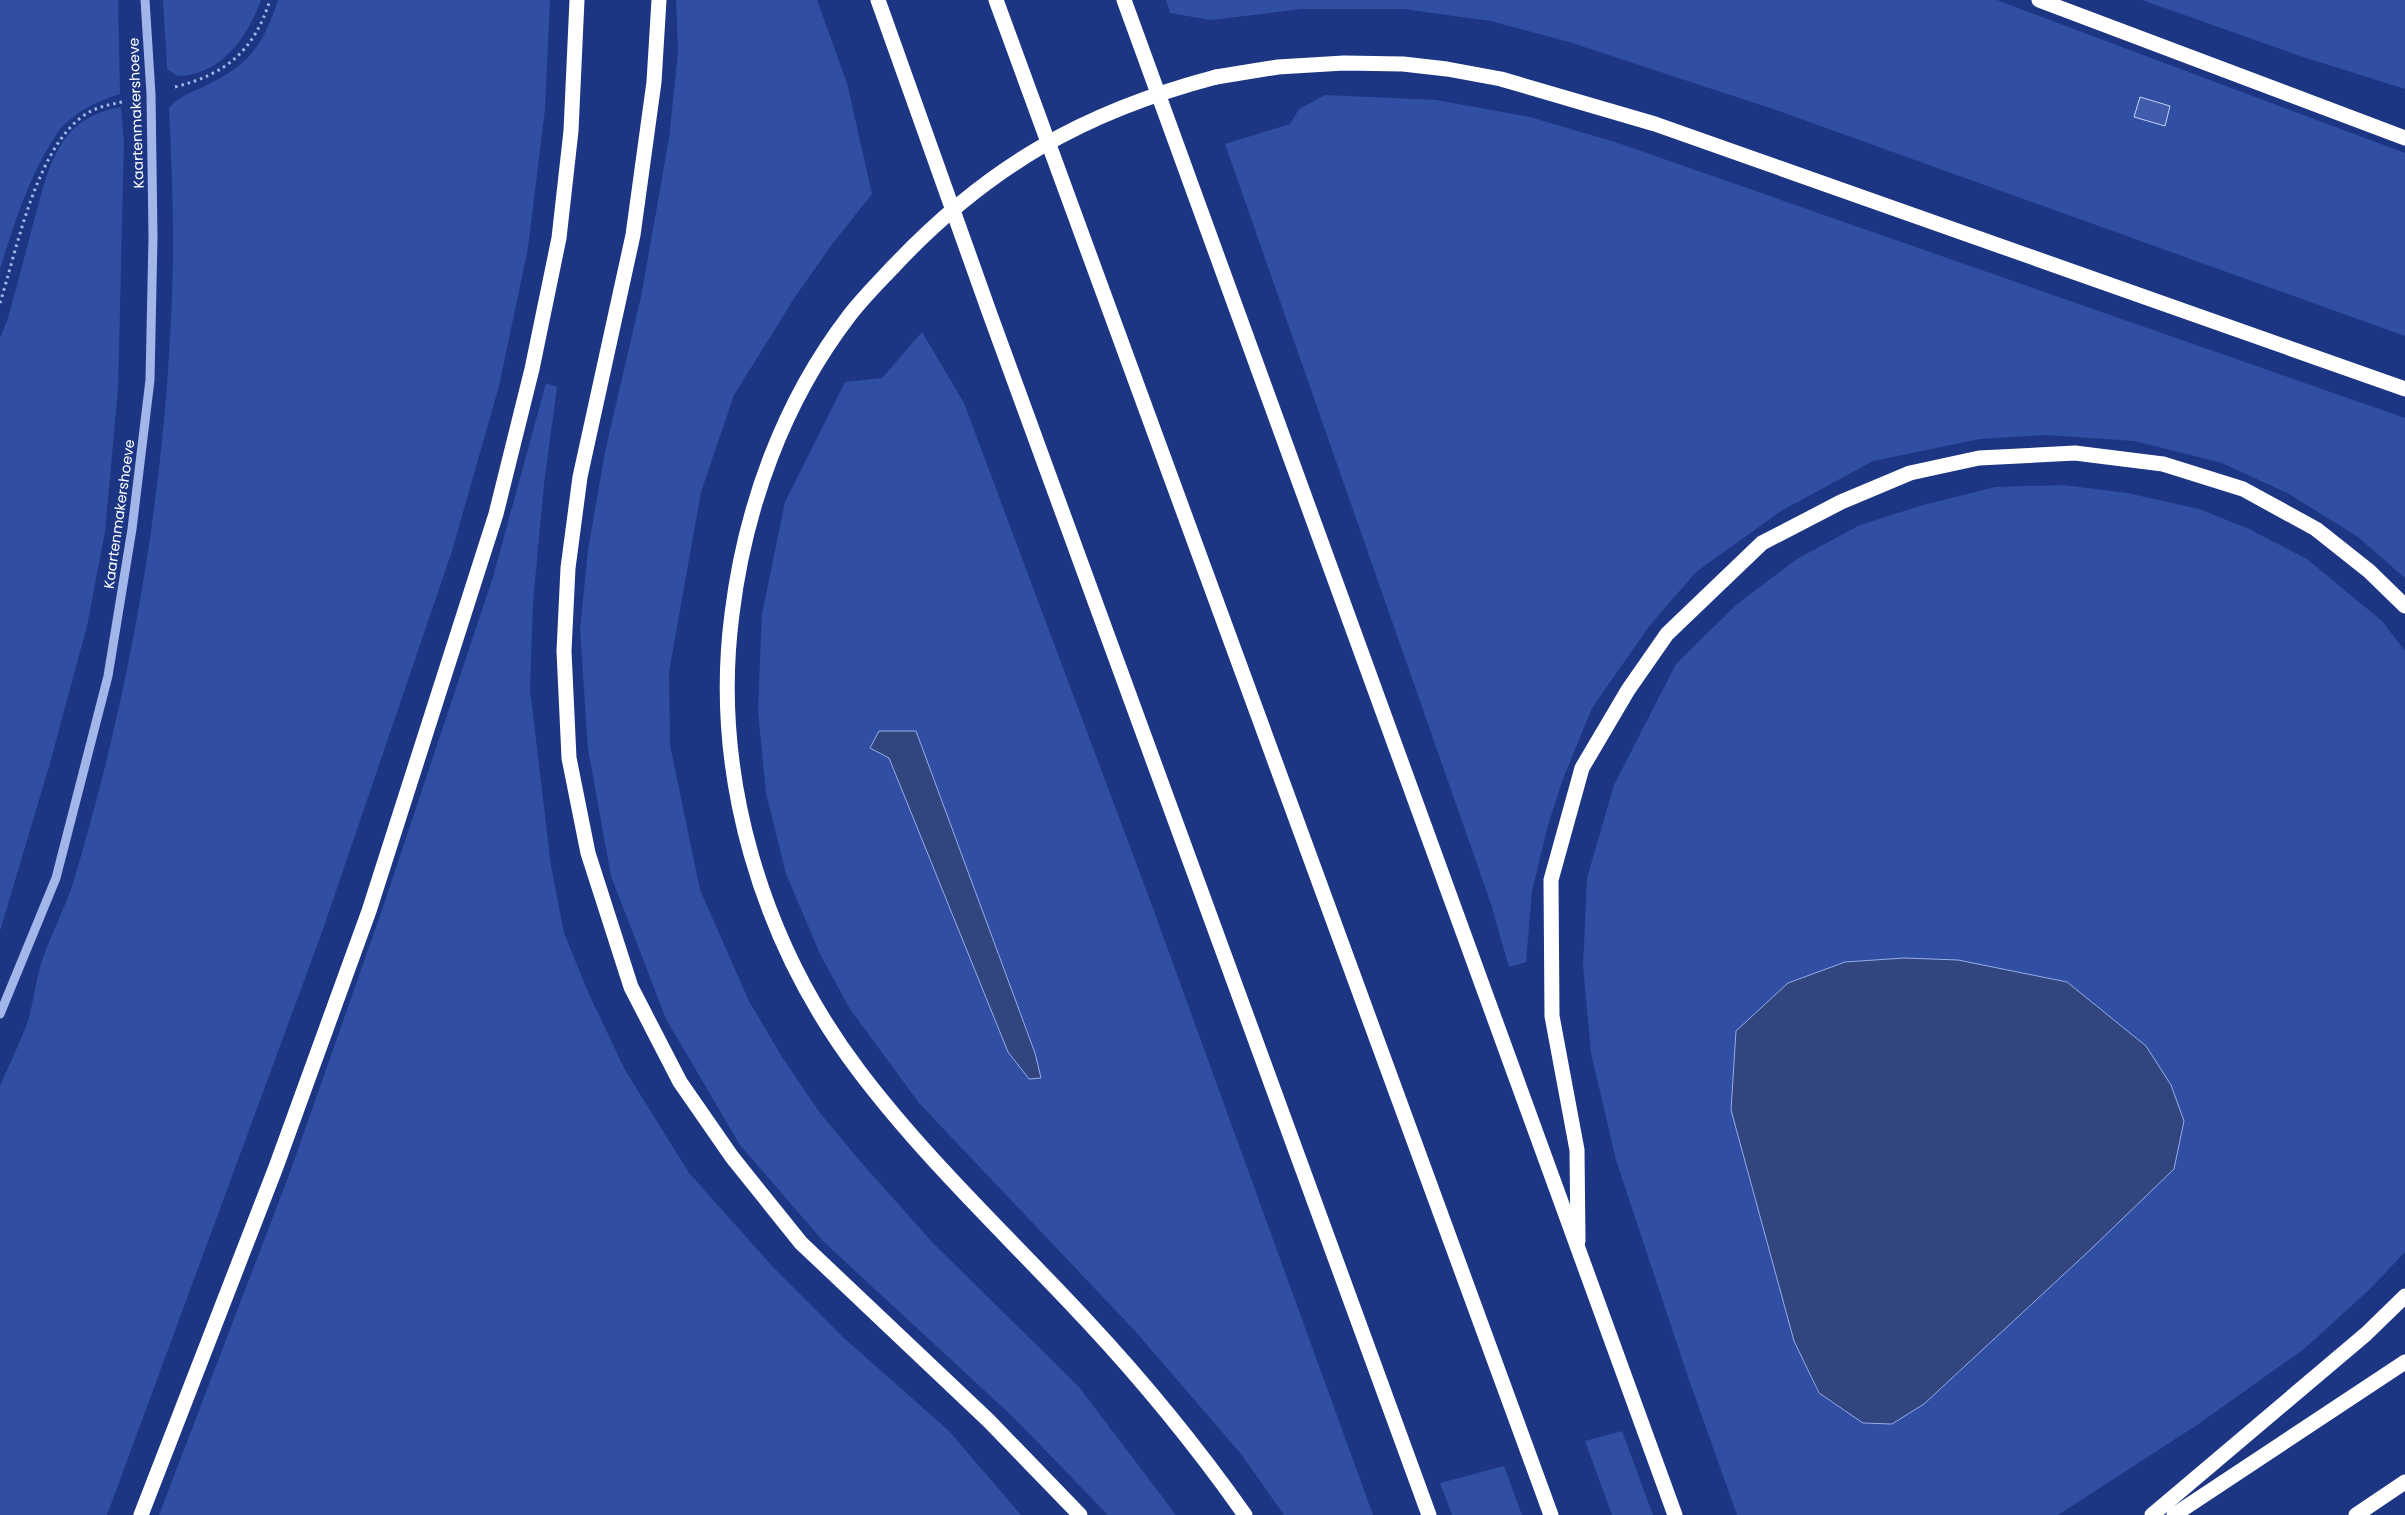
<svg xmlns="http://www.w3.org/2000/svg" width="2405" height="1515" viewBox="0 0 2405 1515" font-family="Poppins,sans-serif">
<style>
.green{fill:#304ea2;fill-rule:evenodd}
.water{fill:#32457f;stroke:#96aeec}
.building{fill:#415caa;stroke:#c7d4f8}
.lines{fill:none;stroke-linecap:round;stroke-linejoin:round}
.path{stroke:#a3b6ea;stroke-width:3;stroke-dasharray:2.5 4;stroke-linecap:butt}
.minor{stroke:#a3b6ea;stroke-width:9}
.highway{stroke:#fff;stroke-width:15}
.highway-bridge{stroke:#fff;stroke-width:15}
.labels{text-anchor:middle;stroke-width:5;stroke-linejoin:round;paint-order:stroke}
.street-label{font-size:14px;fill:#fff;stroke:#1d3683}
</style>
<rect width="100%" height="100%" fill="#1d3683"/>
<g class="green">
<path d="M0,0H118L120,94C98,101 77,111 61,128C56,134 52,142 48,148C26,185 13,228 0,269Z"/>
<path d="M163,0H261C248,37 220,76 178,76L167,69Z"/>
<path d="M278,0H550L545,109L528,248L499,386L452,551L321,935L107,1515H0V1086C9,1065 20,1043 28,1021C34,1000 36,978 43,958C52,932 65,908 73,883C126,707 160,523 170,339C175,262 173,185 169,108C179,96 192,92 205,86C250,64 262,47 278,0Z"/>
<path d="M676,0H817L847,83L872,194L833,243L795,297L734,395L701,492L669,672L670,745L700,890L749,1001L782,1057L820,1113L859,1160L932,1242L1079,1387L1176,1515H1108L1014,1418L823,1241L740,1145L666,1019L611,876L588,749L580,629L588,550L605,452L642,292L669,138L678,53Z"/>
<path d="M1166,0H1997L2405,153V336L1770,108L1569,42L1491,21L1403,9H1302L1211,20L1170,13Z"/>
<path d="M2142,0H2405V89L2300,56Z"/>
<path d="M1325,95L1436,100L1530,117L1618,143L2405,418V578L2358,537L2289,494L2222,463L2134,441L2046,435L1980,439L1873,461L1781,511L1696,572L1650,625L1592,708L1563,779L1548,825L1532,891L1526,962L1509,967L1491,904L1225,144L1290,124L1299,109Z"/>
<path d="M121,107L124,141L118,389L105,532L87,626L50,763L0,931V338L7,321C16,290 24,259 32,228C41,198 47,160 68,135C81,119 101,110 121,107Z"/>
<path d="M922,332L964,403L1154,911L1373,1515H1284L1241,1454L1136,1332L919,1103L850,1009L821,956L786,874L766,793L758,711L762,614L785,502L845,382L882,378ZM889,757L1041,1078L1008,1052Z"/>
<path d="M546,383L557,387L544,484L533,602L530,689L551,866L564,933L588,992L625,1070L689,1173L773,1267L844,1338L949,1431L1021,1515H159L289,1175L381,913L493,577Z"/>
<path d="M2063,485L2127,493L2199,509L2249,529L2307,559L2382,621L2405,651V1252L2371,1288L2304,1349L2197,1425L2058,1515H1737L1687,1374L1616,1160L1591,1053L1583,966L1587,878L1614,785L1676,664L1736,605L1797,559L1860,525L1923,505L1995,487ZM1845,962L2017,972L2067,982L2146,1046L2090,1250L1924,1404L1892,1424L1863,1423L1818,1393L1794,1341L1731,1110L1736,1031L1788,983Z"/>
<path d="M1622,1431L1653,1515H1612L1585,1441Z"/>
<path d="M1504,1466L1522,1515H1452L1440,1483Z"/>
</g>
<g class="water">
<path d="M879,731H916L1035,1053L1041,1078L1029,1079L1008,1052L889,758L870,748Z"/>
<path d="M1904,958L1958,960L2067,982L2146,1046L2171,1085L2184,1121L2174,1169L2090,1250L1924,1404L1892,1424L1863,1423L1819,1393L1794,1341L1731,1110L1736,1031L1788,983L1845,962Z"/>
</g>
<path class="building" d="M2140,97L2170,106L2165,126L2134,117Z"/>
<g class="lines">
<g class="path">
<path d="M175,87C226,74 254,51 270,0"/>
<path d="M0,303C17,249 36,150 83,116C97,106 110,105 126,101"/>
</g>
<path class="minor" d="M0,1014L56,878L108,676L132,529L150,380L153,237L151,94L145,0"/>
<g class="highway">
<path d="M659,0L654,82L633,235L580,477L568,568L564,651L569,758L588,853L631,987L680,1082L732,1157L801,1243L989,1421L1080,1515"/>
<path d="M878,0L991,317L1429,1515"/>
<path d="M996,0L1551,1515"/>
<path d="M1124,0L1675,1515"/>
<path d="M2039,0L2405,138"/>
<path d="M1216,77L1278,67L1344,63L1403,64L1447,69L1501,79L1655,124L2405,389"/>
<path d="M893,267C878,283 862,299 849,316C783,402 745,508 732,614C711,775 762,943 859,1071C927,1161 1010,1238 1087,1321C1144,1382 1197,1447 1245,1515"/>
<path d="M1578,1241L1577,1150L1552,1016L1551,880L1582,768L1628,690L1667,634L1762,543L1841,502L1910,473L1979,458L2075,453L2163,464L2243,489L2316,529L2369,571L2405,606"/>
<path d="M141,1515L276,1167L369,911L496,514L532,369L559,238L571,131L577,0"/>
<path d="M2152,1515L2366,1334L2405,1296"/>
<path d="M2174,1515L2405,1362"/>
<path d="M2356,1515L2405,1482"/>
</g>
<path class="highway-bridge" d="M893,267C987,167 1083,112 1216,77"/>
</g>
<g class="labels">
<g class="street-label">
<text transform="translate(136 113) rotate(-92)" y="5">Kaartenmakershoeve</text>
<text transform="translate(119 514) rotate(-82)" y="5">Kaartenmakershoeve</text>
</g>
</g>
</svg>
